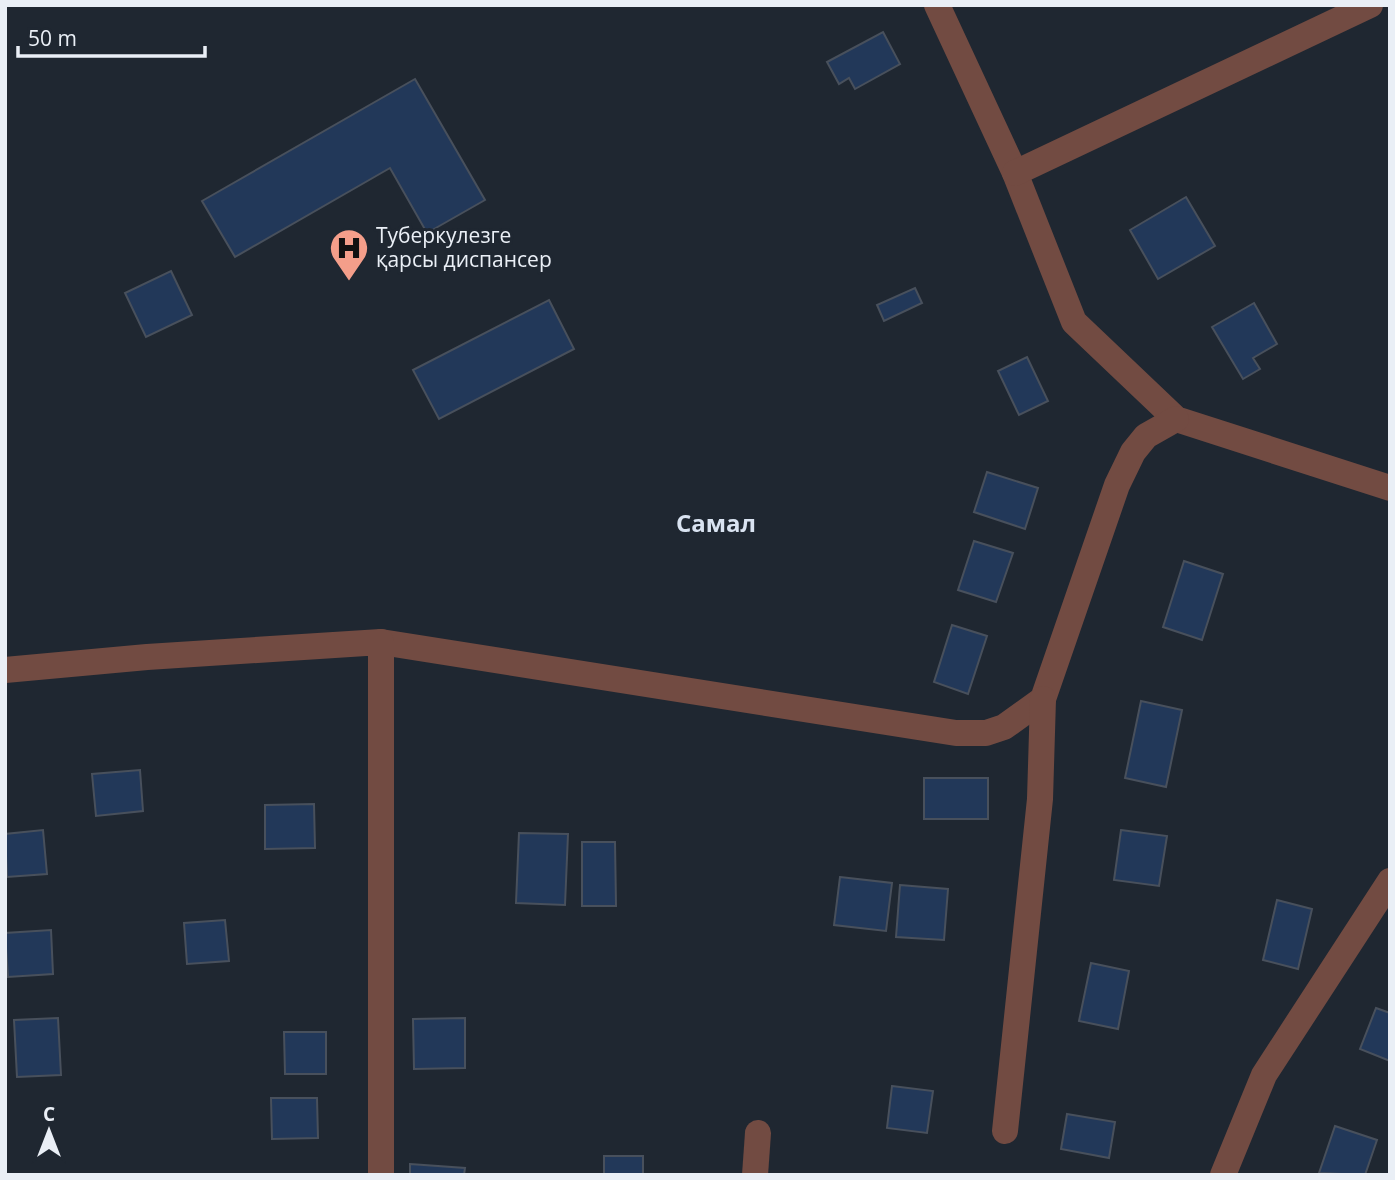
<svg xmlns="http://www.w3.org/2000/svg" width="1395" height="1180" viewBox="0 0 1395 1180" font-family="'Open Sans',sans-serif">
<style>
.building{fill:#223859;stroke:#48505c;stroke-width:2}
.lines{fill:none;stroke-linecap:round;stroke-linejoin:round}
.minor{stroke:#724b42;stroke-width:26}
.labels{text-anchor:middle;stroke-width:6;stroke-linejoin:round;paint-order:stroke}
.poi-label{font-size:21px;fill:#eaeff6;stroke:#1f2731;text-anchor:start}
.quarter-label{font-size:24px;font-weight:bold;fill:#d9e3f1;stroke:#1f2731}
</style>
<rect width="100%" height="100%" fill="#1f2731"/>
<g class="building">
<path d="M883,32L900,64L855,89L849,78L839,84L827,62Z"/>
<path d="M415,79L485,200L427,233L390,168L235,257L202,201Z"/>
<path d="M1186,197L1215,246L1158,279L1130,230Z"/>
<path d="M171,271L192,315L146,337L125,293Z"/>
<path d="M915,288L922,303L884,321L877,305Z"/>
<path d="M549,300L574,349L439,419L413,370Z"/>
<path d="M1254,303L1277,344L1253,358L1260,369L1243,379L1212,327Z"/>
<path d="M1027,357L1048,401L1019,415L998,371Z"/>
<path d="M987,472L1038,488L1025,529L974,512Z"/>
<path d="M974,541L1013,553L996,602L958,590Z"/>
<path d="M1184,561L1223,574L1202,640L1163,627Z"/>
<path d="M952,625L987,636L968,694L934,682Z"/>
<path d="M1141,701L1182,710L1166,787L1125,778Z"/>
<path d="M140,770L143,811L96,816L92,774Z"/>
<rect x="924" y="778" width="64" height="41"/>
<path d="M314,804L315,848L265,849V805Z"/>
<path d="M43,830L47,874L7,877L5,834Z"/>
<path d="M1121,830L1167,836L1159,886L1114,880Z"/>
<path d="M519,833L568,834L565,905L516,903Z"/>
<path d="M582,842H615L616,906H582Z"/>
<path d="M840,877L892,883L886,931L834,925Z"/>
<path d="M900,885L948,889L944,940L896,937Z"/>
<path d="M1277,900L1312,909L1298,969L1263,960Z"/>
<path d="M225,920L229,961L187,964L184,923Z"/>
<path d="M51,930L53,974L8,977L5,933Z"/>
<path d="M1091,963L1129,971L1118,1029L1079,1021Z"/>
<path d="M1376,1008L1390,1013V1061L1360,1049Z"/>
<path d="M58,1018L61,1075L17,1077L14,1020Z"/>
<path d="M465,1018V1068L414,1069L413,1019Z"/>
<path d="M284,1032H326V1074H285Z"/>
<path d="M892,1086L933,1091L927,1133L887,1128Z"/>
<path d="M271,1098H317L318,1138L272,1139Z"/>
<path d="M1067,1114L1115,1122L1109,1158L1061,1149Z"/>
<path d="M1335,1126L1377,1140L1365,1175L1319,1173Z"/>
<rect x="604" y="1156" width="39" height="19"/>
<path d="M410,1164L465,1168L464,1175H410Z"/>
</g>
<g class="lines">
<g class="minor">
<path d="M937,5L1015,173L1074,322L1176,419L1390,488"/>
<path d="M1015,173L1370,5"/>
<path d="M381,642L956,733H986L1004,727L1043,699L1117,485L1133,452L1146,436L1176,419"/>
<path d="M5,670L147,657L381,642V1175"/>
<path d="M1005,1131L1040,799L1043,699"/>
<path d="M755,1175L758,1133"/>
<path d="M1223,1175L1264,1075L1390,881"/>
</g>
</g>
<defs>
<g id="hospital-pin" transform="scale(2.0125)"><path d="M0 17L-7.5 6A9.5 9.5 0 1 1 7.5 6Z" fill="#f49e8a" stroke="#1f2731"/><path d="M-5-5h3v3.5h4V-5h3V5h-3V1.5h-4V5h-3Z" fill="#111"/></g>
</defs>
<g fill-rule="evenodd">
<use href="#hospital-pin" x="349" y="248"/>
</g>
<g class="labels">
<g class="poi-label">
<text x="376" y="243">Туберкулезге<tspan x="376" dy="24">қарсы диспансер</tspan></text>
</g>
<g class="quarter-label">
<text x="716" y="532">Самал</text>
</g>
</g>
<rect width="1395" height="1180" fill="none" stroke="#eaeff6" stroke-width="14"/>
<g transform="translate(49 1131)" stroke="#1f2731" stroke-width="5" paint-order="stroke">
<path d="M0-5L12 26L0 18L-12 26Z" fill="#eaeff6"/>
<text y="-10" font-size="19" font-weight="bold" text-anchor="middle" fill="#eaeff6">С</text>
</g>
<path d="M18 46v10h187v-10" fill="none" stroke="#eaeff6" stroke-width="3.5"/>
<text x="28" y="46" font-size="21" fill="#eaeff6" stroke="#1f2731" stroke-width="5" paint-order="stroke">50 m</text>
</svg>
